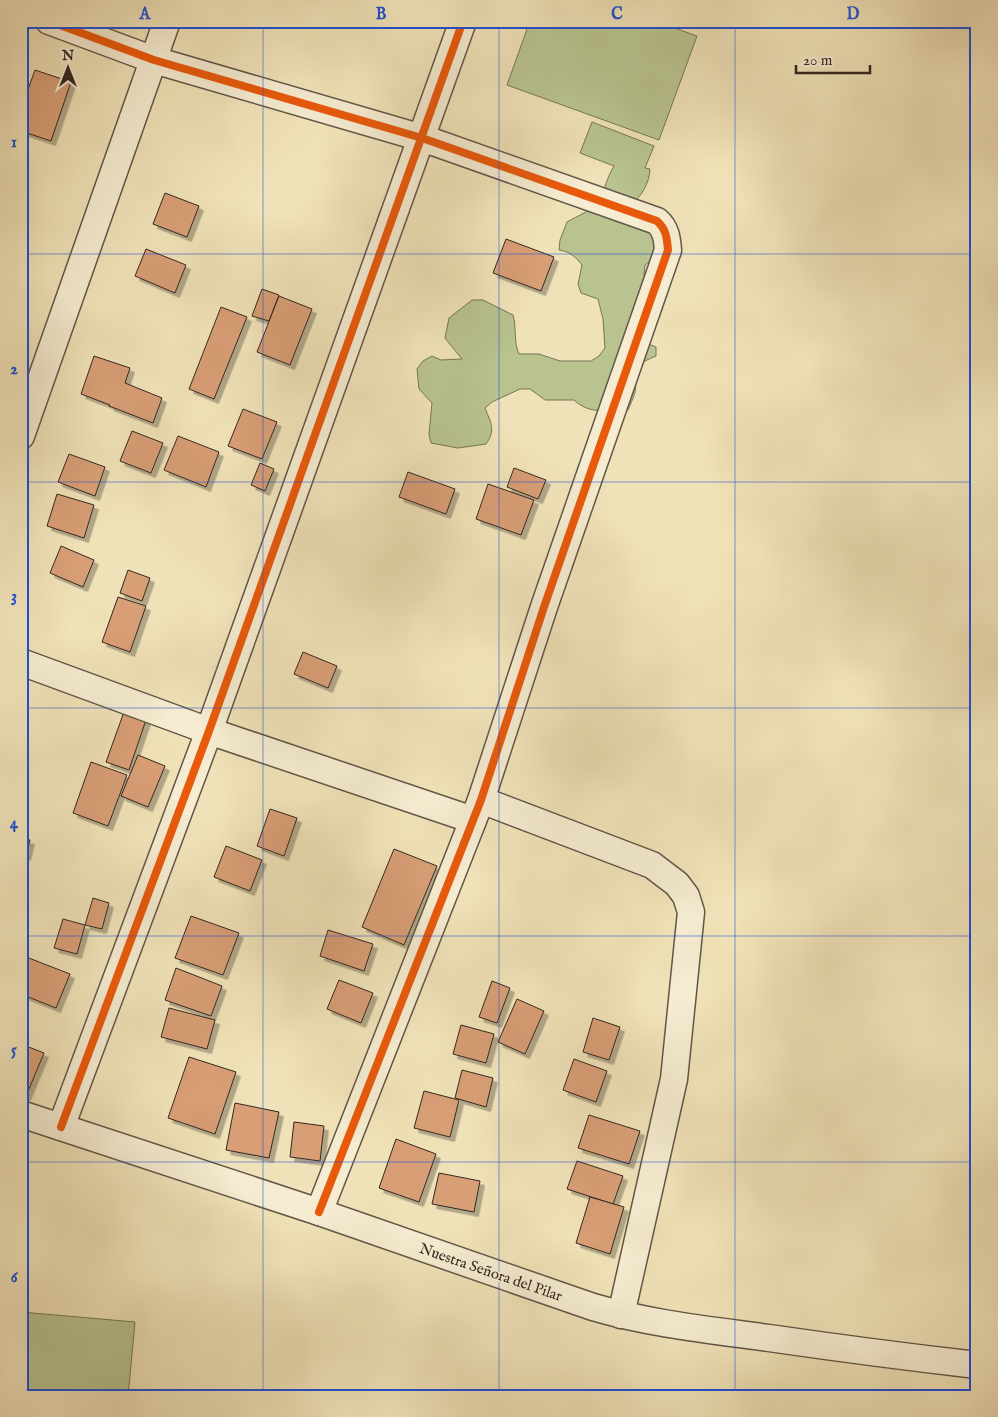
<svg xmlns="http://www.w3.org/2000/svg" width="998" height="1417" viewBox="0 0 998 1417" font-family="'IM FELL English',serif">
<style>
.green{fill:#b8c390;stroke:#767558}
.building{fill:#d89e76;stroke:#332721;filter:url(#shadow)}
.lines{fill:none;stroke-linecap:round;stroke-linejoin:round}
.street-casing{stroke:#625647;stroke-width:29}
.street{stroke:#f5ecd1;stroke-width:26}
.cycleway-casing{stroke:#f5ecd1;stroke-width:11}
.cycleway{stroke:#e8590c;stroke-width:8}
.grid{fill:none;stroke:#1d4ed8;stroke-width:1;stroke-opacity:0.55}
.labels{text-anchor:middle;stroke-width:4;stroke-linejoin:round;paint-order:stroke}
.street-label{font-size:15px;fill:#332721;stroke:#f5ecd1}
.neatline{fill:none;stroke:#1d4ed8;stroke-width:2}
.grid-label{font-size:16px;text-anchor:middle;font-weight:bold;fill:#1d4ed8}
</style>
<defs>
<filter id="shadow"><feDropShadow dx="4.5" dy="4.5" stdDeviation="0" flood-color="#0004"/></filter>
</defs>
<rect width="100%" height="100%" fill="#f0e2b8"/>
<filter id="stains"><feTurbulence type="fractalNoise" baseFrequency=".004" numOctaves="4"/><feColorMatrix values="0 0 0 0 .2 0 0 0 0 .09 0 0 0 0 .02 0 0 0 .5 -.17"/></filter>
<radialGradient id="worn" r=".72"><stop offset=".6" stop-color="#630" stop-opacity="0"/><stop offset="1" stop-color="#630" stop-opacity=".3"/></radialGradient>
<g class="green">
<path d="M530,21H655L697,36L659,140L507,85Z"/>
<path d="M592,122L654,146L645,168L650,169C649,185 642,194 631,206L653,225L659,255L645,265L644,275L650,283L638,340L656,347V356C626,369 639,367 635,392C634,398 630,404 628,410C607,410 590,415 574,400H545L530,389H520L492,402L485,408C491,423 496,430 486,444L458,448L431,443L429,434L432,403L419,389L417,369L423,361L432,356L441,360L462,359L445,338L449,318L472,300H483L513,315C517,328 513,341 519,354H539L560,361H591L599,356L605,348L603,319L598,299L581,293L578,284L582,265C576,257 569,251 559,250L560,240L567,222C577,216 594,210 600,199C605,189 607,177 614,166L580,153Z"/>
<path d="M21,1312L135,1322L128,1396H21Z"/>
</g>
<g class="building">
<path d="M35,70L71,82L51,141L21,131V109Z"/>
<path d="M165,193L199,206L187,237L153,224Z"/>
<path d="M506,239L554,257L541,291L493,273Z"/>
<path d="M146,249L186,265L175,293L135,276Z"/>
<path d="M262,289L279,295L269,321L252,316Z"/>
<path d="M279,296L312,309L290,365L257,352Z"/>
<path d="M221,307L247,317L214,399L189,389Z"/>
<path d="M94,356L130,368L125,383L162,398L153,423L109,406L110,405L81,394Z"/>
<path d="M243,409L277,422L262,459L228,446Z"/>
<path d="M132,431L163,443L151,473L120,461Z"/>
<path d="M178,436L219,452L206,487L164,470Z"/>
<path d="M69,454L105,467L95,496L58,482Z"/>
<path d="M260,463L274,469L265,491L251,485Z"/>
<path d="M514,468L546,480L538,499L507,487Z"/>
<path d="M408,472L455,489L446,514L399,497Z"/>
<path d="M488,484L534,500L521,535L476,519Z"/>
<path d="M57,494L94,505L84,538L47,526Z"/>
<path d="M61,546L94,560L83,587L50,573Z"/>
<path d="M128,570L150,578L142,601L120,593Z"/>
<path d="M118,597L146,606L130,652L102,642Z"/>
<path d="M303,652L337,666L328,688L294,674Z"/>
<path d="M125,709L147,717L129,770L106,762Z"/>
<path d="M138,755L165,766L148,807L121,796Z"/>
<path d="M91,762L127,775L108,826L73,813Z"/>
<path d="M270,809L297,818L284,856L257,846Z"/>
<path d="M21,838L30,840L26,856L21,854Z"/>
<path d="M226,846L262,860L250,891L214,877Z"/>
<path d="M394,849L437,866L404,945L362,927Z"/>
<path d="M93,898L109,903L102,929L85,925Z"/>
<path d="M191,916L239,933L223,975L175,958Z"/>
<path d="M63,919L85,925L77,954L54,948Z"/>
<path d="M328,930L373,944L364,971L320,956Z"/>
<path d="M21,955L70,974L56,1008L21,994Z"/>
<path d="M176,968L222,986L211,1016L165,1000Z"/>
<path d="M339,980L373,993L361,1023L327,1009Z"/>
<path d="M492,981L510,988L497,1023L479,1017Z"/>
<path d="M517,999L544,1011L525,1054L498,1042Z"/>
<path d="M169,1008L215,1020L207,1049L161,1037Z"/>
<path d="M593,1018L620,1027L609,1060L583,1052Z"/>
<path d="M461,1025L494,1034L486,1063L453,1054Z"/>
<path d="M21,1044L44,1053L26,1096L21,1094Z"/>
<path d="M189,1057L236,1072L215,1134L168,1118Z"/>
<path d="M574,1059L607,1071L596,1102L563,1090Z"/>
<path d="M462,1070L493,1078L486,1107L455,1098Z"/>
<path d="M424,1091L459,1100L450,1137L414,1128Z"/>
<path d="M235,1103L279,1112L269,1158L226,1150Z"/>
<path d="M589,1115L640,1131L629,1164L578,1148Z"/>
<path d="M294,1122L324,1126L320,1161L290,1157Z"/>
<path d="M396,1139L436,1154L419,1202L379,1188Z"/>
<path d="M577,1161L623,1176L613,1204L567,1189Z"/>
<path d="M439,1173L480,1181L474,1212L432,1204Z"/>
<path d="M590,1197L624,1207L610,1254L576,1243Z"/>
</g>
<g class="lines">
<g class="street-casing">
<g id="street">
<path d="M49,21L154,60L422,138L657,221C666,229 667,238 668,250L544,607L481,800L319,1212"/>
<path d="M21,436L167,21"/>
<path d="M21,662L209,731L473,820"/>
<path d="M481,800L652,865L677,884L686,896L691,912L674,1079L621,1315"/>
<path d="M21,1114L319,1212L593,1307C651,1324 710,1330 769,1338C838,1348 907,1357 977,1365"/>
<path d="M61,1127L209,731L463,21"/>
</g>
</g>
<use href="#street" class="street"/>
<g class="cycleway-casing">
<g id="cycleway">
<path d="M49,21L154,60L422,138L657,221C666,229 667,238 668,250L544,607L481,800L319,1212"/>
<path d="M61,1127L209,731L463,21"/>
</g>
</g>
<use href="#cycleway" class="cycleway"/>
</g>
<path class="grid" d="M263,21V1396M499,21V1396M735,21V1396M21,254H977M21,482H977M21,708H977M21,936H977M21,1162H977"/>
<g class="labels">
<g class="street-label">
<text transform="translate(491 1272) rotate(19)" y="5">Nuestra Señora del Pilar</text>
</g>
</g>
<rect width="998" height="1417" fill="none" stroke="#f0e2b8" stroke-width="55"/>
<g transform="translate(68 68)" stroke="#f5ecd1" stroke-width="4" paint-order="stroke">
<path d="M0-4L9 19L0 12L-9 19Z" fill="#332721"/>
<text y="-8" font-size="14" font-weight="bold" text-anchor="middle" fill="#332721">N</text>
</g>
<path d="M796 65v8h74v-8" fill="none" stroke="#332721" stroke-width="2.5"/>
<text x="803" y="65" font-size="15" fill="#332721" stroke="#f5ecd1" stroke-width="4" paint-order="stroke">20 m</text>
<rect x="28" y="28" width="942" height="1362" class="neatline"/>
<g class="grid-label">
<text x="145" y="19">A</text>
<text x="381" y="19">B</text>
<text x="617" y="19">C</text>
<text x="853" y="19">D</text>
<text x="14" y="147">1</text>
<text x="14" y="374">2</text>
<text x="14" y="601">3</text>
<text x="14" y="828">4</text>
<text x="14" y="1055">5</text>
<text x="14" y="1282">6</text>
</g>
<rect width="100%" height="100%" filter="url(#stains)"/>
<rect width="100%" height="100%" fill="url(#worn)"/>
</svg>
